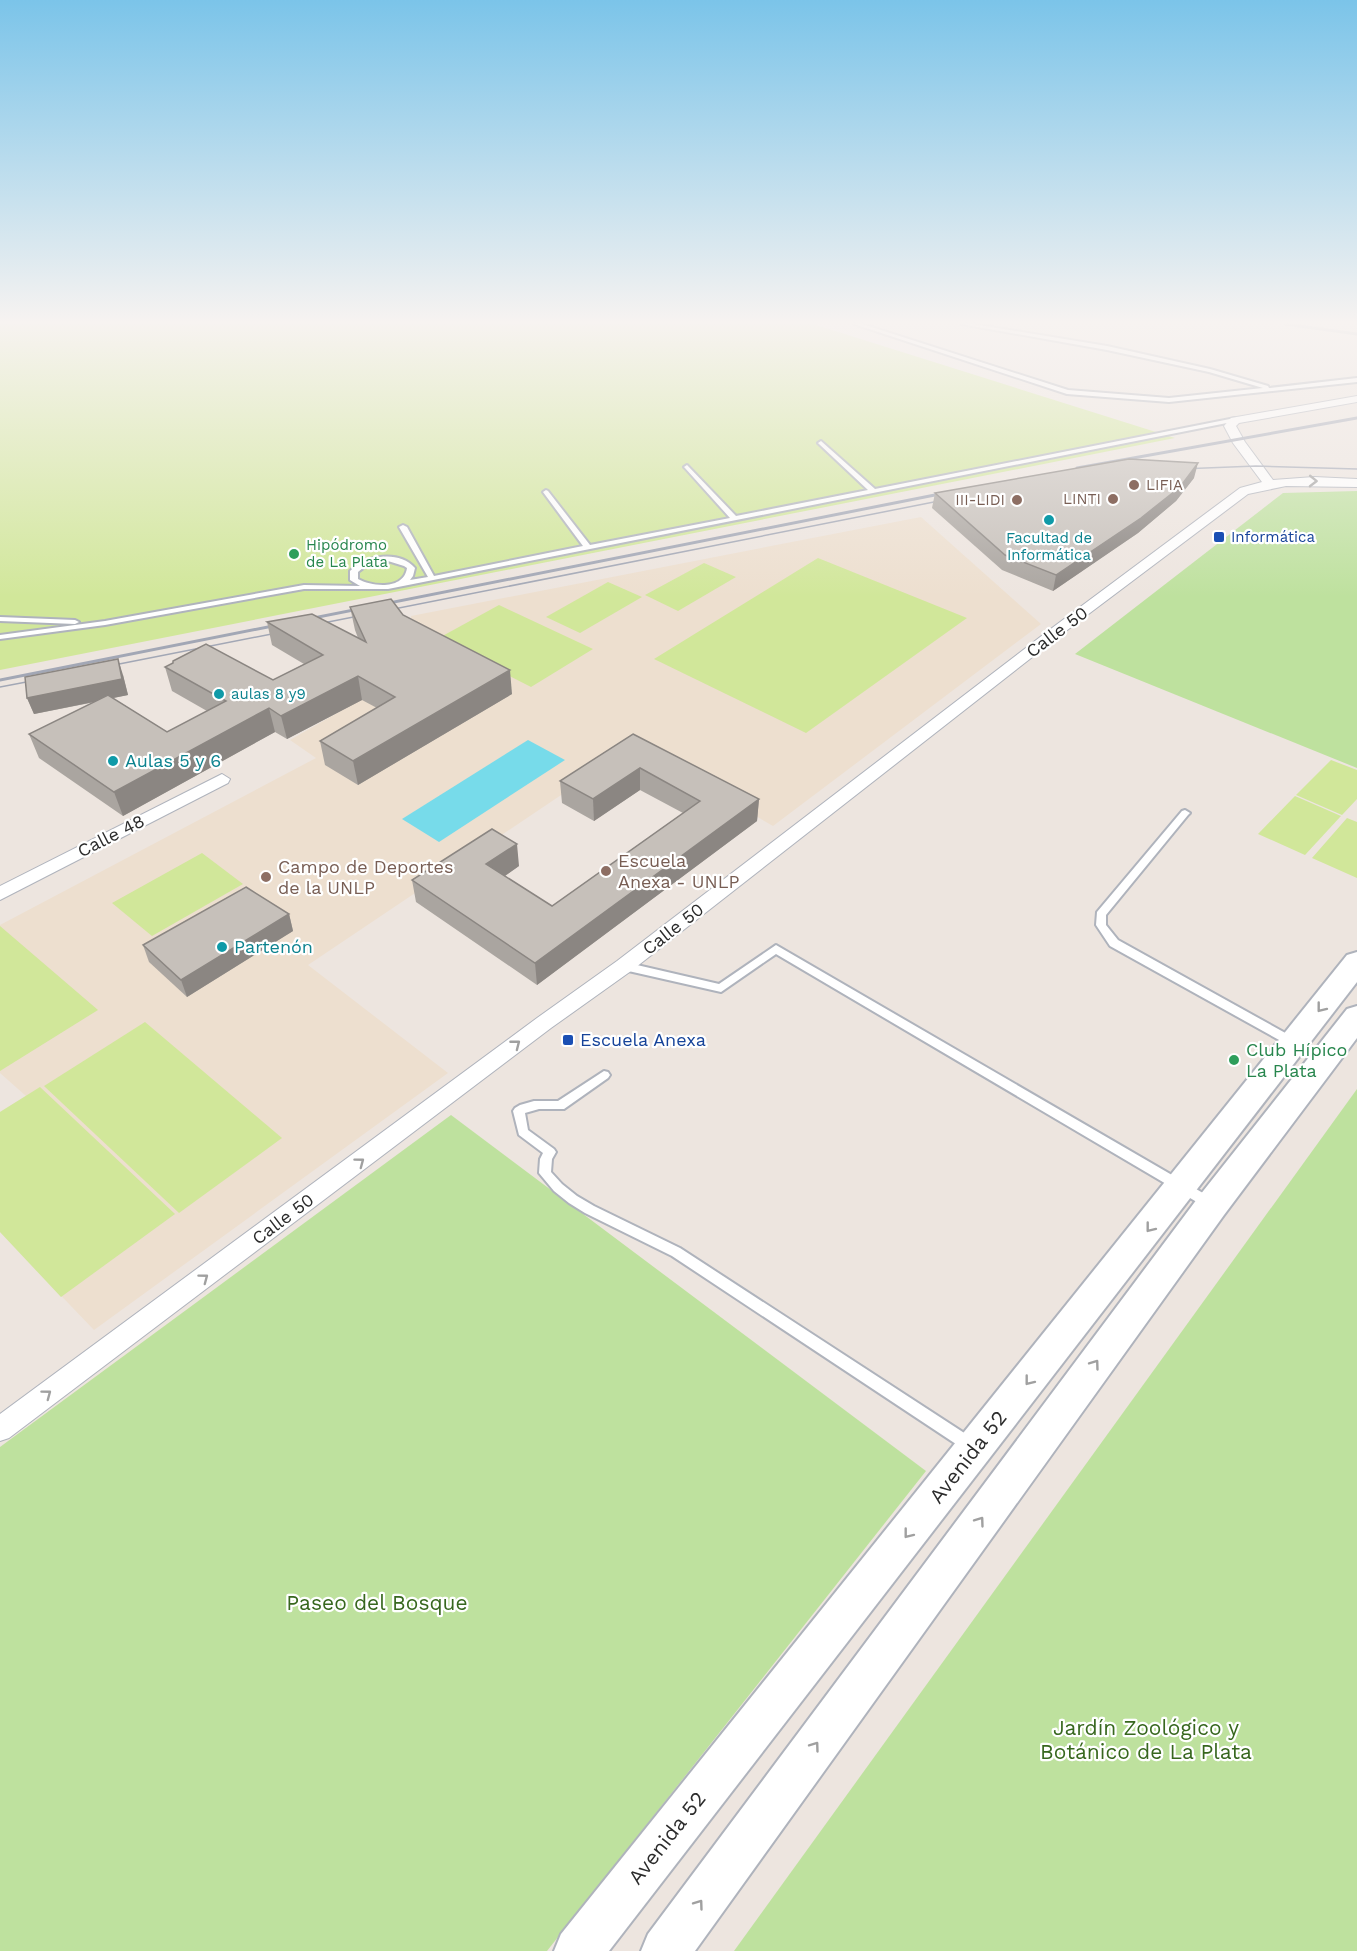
<svg xmlns="http://www.w3.org/2000/svg" width="1357" height="1951" viewBox="0 0 1357 1951" font-family="'Work Sans',sans-serif">
<style>
.education{fill:#eddfcf}
.green{fill:#bee19e}
.pitch{fill:#d1e79a}
.water{fill:#77dbea}
.lines{fill:none;stroke-linecap:round;stroke-linejoin:round}
.lane-casing{stroke:#afb3bc;stroke-width:4}
.street-casing{stroke:#afb3bc;stroke-width:2}
.secondary-casing{stroke:#afb3bc;stroke-width:4}
.lane{fill:#fff;fill-rule:evenodd}
.street{fill:#fff;fill-rule:evenodd}
.secondary{fill:#fff;fill-rule:evenodd}
.tram{stroke:#a2a7b5;stroke-width:1.5}
.rail{stroke:#a2a7b5;stroke-width:3}
.wall{fill:#aaa5a0}
.shaded-wall{fill:#8b8682}
.building{fill:#c6c0ba;stroke:#8b8682;stroke-width:1.5}
.oneway{stroke:#a0a0a0}
.education-dot{fill:#8d6e63;stroke:#fff;stroke-width:2}
.culture-dot{fill:#0f9aa8;stroke:#fff;stroke-width:2}
.transit-dot{fill:#1a4fb4;stroke:#fff;stroke-width:2}
.leisure-dot{fill:#2e9e5b;stroke:#fff;stroke-width:2}
.labels{text-anchor:middle;stroke-width:4.5;stroke-linejoin:round;paint-order:stroke}
.far-education-label{font-size:15px;fill:#785e54;stroke:#fff;text-anchor:end}
.far-transit-label{font-size:15px;fill:#164399;stroke:#fff;text-anchor:start}
.far-culture-label{font-size:15px;fill:#0d838f;stroke:#fff}
.far-leisure-label{font-size:15px;fill:#27864d;stroke:#fff;text-anchor:start}
.street-label{font-size:18px;fill:#2c2c2c;stroke:#fff}
.culture-label{font-size:18px;fill:#0d838f;stroke:#fff;text-anchor:start}
.education-label{font-size:18px;fill:#785e54;stroke:#fff;text-anchor:start}
.transit-label{font-size:18px;fill:#164399;stroke:#fff;text-anchor:start}
.leisure-label{font-size:18px;fill:#27864d;stroke:#fff;text-anchor:start}
.near-street-label{font-size:21px;fill:#2c2c2c;stroke:#fff}
.near-park-label{font-size:21px;fill:#37671e;stroke:#fff}
</style>
<rect width="100%" height="100%" fill="#ede5df"/>
<path class="education" d="M921,517L1041,624L773,826L634,746L308,965L448,1073L94,1330L0,1232V1112L26,1096L0,1073V925L316,758L290,740L367,696L414,637L411,616Z"/>
<g class="green">
<path d="M1357,491V768L1075,654L1283,493Z"/>
<path d="M1357,1089V1951H734Z"/>
<path d="M451,1115L926,1471L547,1951H0V1447Z"/>
</g>
<g class="pitch">
<path d="M0,324H813L1175,438L0,670Z"/>
<path d="M818,558L967,618L806,733L654,659Z"/>
<path d="M704,563L736,577L678,611L645,595Z"/>
<path d="M608,582L642,597L580,633L546,617Z"/>
<path d="M499,605L593,649L531,687L437,639Z"/>
<path d="M1331,760L1357,770V799L1342,815L1296,795Z"/>
<path d="M1295,796L1341,816L1305,855L1258,834Z"/>
<path d="M1347,818L1357,822V878L1312,858Z"/>
<path d="M202,853L243,884L152,936L112,903Z"/>
<path d="M0,926L98,1010L0,1071Z"/>
<path d="M145,1022L282,1138L179,1213L44,1086Z"/>
<path d="M40,1087L175,1214L61,1297L0,1232V1112Z"/>
</g>
<path class="water" d="M528,740L565,760L439,842L402,819Z"/>
<g class="lines">
<g class="lane-casing">
<g id="lane">
<path d="M854,324H862L1068,390L1169,398L1263,388L1209,372L1107,350L961,324H973L1107,346L1210,369L1268,386L1269,388L1357,378V382L1169,402L1067,394Z"/>
<path d="M1235,418L1238,420L1237,421L388,589H304L105,625L0,639V635L105,621L304,585L360,586L350,580V571C366,555 399,550 415,568L413,576L410,580L428,577L399,527L403,525L407,527L434,576L583,546L543,492L546,490L548,491L590,545L730,518L685,468L684,467L687,465L736,516L868,490L819,444L818,443L821,441L875,489ZM388,561L404,566L407,568C404,590 373,587 358,579V572C367,564 376,561 388,561Z"/>
<path d="M0,617L75,620L79,622L75,624L0,621Z"/>
<path d="M1185,810L1190,813L1188,815L1106,915V925L1118,940L1298,1040L1300,1043L1298,1046H1290L1110,946L1096,925L1097,912L1182,811Z"/>
<path d="M776,945L1215,1200L1217,1204L1215,1208L1211,1209L1207,1208L776,954L721,992L624,970L619,966L624,962L719,984Z"/>
<path d="M604,1071L608,1072L610,1075L608,1078L564,1109H539L525,1113L528,1130L554,1149L556,1152L552,1159L551,1172L562,1184L577,1196L594,1206L680,1248L975,1440L977,1445L975,1450L970,1452L965,1450L672,1256L585,1213L569,1203L554,1191L539,1173L540,1159L543,1153L519,1135L513,1111L515,1108L520,1105L534,1101H558Z"/>
</g>
</g>
<g class="street-casing">
<g id="street">
<path d="M1357,396V402L1239,423L1236,426L1245,442L1273,480L1314,477L1357,479V487L1286,486L1248,494L1058,637L631,971L551,1028L9,1438L0,1441V1414L537,1018L617,961L1048,631L1240,488L1262,482L1233,443L1224,426L1231,418Z"/>
<path d="M222,774L230,779L228,783L0,900V886Z"/>
</g>
</g>
<g class="secondary-casing">
<g id="secondary">
<path d="M1357,952V982L609,1951H554L561,1934L1347,955Z"/>
<path d="M1357,1006V1038L1224,1215L695,1951H641L648,1934L1200,1195L1347,1009Z"/>
</g>
</g>
<use href="#lane" class="lane"/>
<use href="#street" class="street"/>
<use href="#secondary" class="secondary"/>
<g class="tram">
<path d="M1180,469L1256,466L1357,469"/>
<path d="M313,625L949,499"/>
<path d="M104,667L287,631"/>
<path d="M0,687L42,679"/>
</g>
<g class="rail">
<path d="M1285,324L1357,334"/>
<path d="M1077,468L1357,418"/>
<path d="M0,680L950,492"/>
</g>
</g>
<g class="wall">
<path d="M1194,478L1176,501L1138,533L1053,591L1002,570L932,508L935,493Z"/>
<path d="M350,607L403,615L512,694L358,785L325,765L320,741L377,708L362,700L287,739L275,732L123,816L39,758L29,734L95,702L34,714L27,698L123,675L128,695L113,698L167,732L207,711L172,691L165,667L273,680L304,664L272,645L267,622L358,638L355,630Z"/>
<path d="M633,734L759,799L757,821L537,985L416,902L412,880L519,866L505,876L552,906L683,813L640,790L594,821L562,803L560,781Z"/>
<path d="M289,914L293,931L187,997L149,962L143,945Z"/>
</g>
<g class="shaded-wall">
<path d="M1198,463L1194,478L1176,501L1138,533L1053,591L1056,575Z"/>
<path d="M118,659L123,675L128,695L34,714L27,698Z"/>
<path d="M510,670L512,694L358,785L353,761Z"/>
<path d="M358,676L362,700L287,739L281,716Z"/>
<path d="M269,708L275,732L123,816L114,792Z"/>
<path d="M640,768V790L594,821L593,799Z"/>
<path d="M759,799L757,821L537,985L535,963Z"/>
<path d="M517,844L519,866L489,887L486,864Z"/>
<path d="M289,914L293,931L187,997L181,980Z"/>
</g>
<g class="building">
<path d="M1129,459L1198,463L1180,487L1141,518L1056,575L1005,555L935,493Z"/>
<path d="M391,599L403,615L510,670L353,761L320,741L395,697L358,676L281,716L269,708L114,792L29,734L108,695L167,732L226,701L165,667L173,663V661L206,644L273,680L323,655L267,622L312,614L366,642L350,607Z"/>
<path d="M118,659L122,679L27,698L25,677Z"/>
<path d="M633,734L759,799L535,963L412,880L492,829L517,844L486,864L552,906L700,801L640,768L593,799L560,781Z"/>
<path d="M246,887L289,914L181,980L143,945Z"/>
</g>
<defs><path id="oneway-chevron" d="M-2-3.5L2.5 0L-2 3.5" fill="none" stroke-width="1.6" stroke-linecap="round" stroke-linejoin="round" transform="scale(1.5)"/></defs>
<g class="oneway">
<use href="#oneway-chevron" transform="translate(1313 481) rotate(1)"/>
<use href="#oneway-chevron" transform="translate(1321 1008) rotate(128)"/>
<use href="#oneway-chevron" transform="translate(516 1044) rotate(-38)"/>
<use href="#oneway-chevron" transform="translate(360 1162) rotate(-37)"/>
<use href="#oneway-chevron" transform="translate(1150 1228) rotate(128)"/>
<use href="#oneway-chevron" transform="translate(204 1278) rotate(-37)"/>
<use href="#oneway-chevron" transform="translate(1095 1364) rotate(-54)"/>
<use href="#oneway-chevron" transform="translate(1029 1381) rotate(128)"/>
<use href="#oneway-chevron" transform="translate(47 1394) rotate(-37)"/>
<use href="#oneway-chevron" transform="translate(980 1521) rotate(-54)"/>
<use href="#oneway-chevron" transform="translate(908 1534) rotate(128)"/>
<use href="#oneway-chevron" transform="translate(815 1746) rotate(-54)"/>
<use href="#oneway-chevron" transform="translate(699 1904) rotate(-54)"/>
</g>
<linearGradient id="sky" x2="0" y2="1"><stop stop-color="#7bc4e9"/><stop offset="0.54" stop-color="#f7f3f1"/><stop offset="1" stop-color="#f7f3f1" stop-opacity="0"/></linearGradient>
<rect width="1357" height="597" fill="url(#sky)"/>
<g class="education-dot">
<circle cx="1134" cy="485" r="6"/>
<circle cx="1113" cy="499" r="6"/>
<circle cx="1017" cy="500" r="6"/>
<circle cx="606" cy="871" r="6"/>
<circle cx="266" cy="877" r="6"/>
</g>
<g class="culture-dot">
<circle cx="1049" cy="520" r="6"/>
<circle cx="219" cy="694" r="6"/>
<circle cx="113" cy="761" r="6"/>
<circle cx="222" cy="947" r="6"/>
</g>
<g class="transit-dot">
<rect x="1213" y="531" width="12" height="12" rx="3"/>
<rect x="562" y="1034" width="12" height="12" rx="3"/>
</g>
<g class="leisure-dot">
<circle cx="294" cy="554" r="6"/>
<circle cx="1234" cy="1060" r="6"/>
</g>
<g class="labels">
<g class="far-education-label">
<text x="1146" y="490" text-anchor="start">LIFIA</text>
<text x="1101" y="504">LINTI</text>
<text x="1005" y="505">III-LIDI</text>
</g>
<g class="far-transit-label">
<text x="1231" y="542">Informática</text>
</g>
<g class="far-culture-label">
<text x="1049" y="543">Facultad de<tspan x="1049" dy="17">Informática</tspan></text>
<text x="231" y="699" text-anchor="start">aulas 8 y9</text>
</g>
<g class="far-leisure-label">
<text x="306" y="550">Hipódromo<tspan x="306" dy="17">de La Plata</tspan></text>
</g>
<g class="street-label">
<text transform="translate(1057 632) rotate(-37)" y="6">Calle 50</text>
<text transform="translate(111 836) rotate(-27)" y="6">Calle 48</text>
<text transform="translate(673 929) rotate(-38)" y="6">Calle 50</text>
<text transform="translate(283 1219) rotate(-37)" y="6">Calle 50</text>
</g>
<g class="culture-label">
<text x="125" y="767">Aulas 5 y 6</text>
<text x="234" y="953">Partenón</text>
</g>
<g class="education-label">
<text x="618" y="867">Escuela<tspan x="618" dy="21">Anexa - UNLP</tspan></text>
<text x="278" y="873">Campo de Deportes<tspan x="278" dy="21">de la UNLP</tspan></text>
</g>
<g class="transit-label">
<text x="580" y="1046">Escuela Anexa</text>
</g>
<g class="leisure-label">
<text x="1246" y="1056">Club Hípico<tspan x="1246" dy="21">La Plata</tspan></text>
</g>
<g class="near-street-label">
<text transform="translate(968 1457) rotate(-52)" y="7">Avenida 52</text>
<text transform="translate(667 1838) rotate(-52)" y="7">Avenida 52</text>
</g>
<g class="near-park-label">
<text x="377" y="1610">Paseo del Bosque</text>
<text x="1146" y="1735">Jardín Zoológico y<tspan x="1146" dy="24">Botánico de La Plata</tspan></text>
</g>
</g>
</svg>
